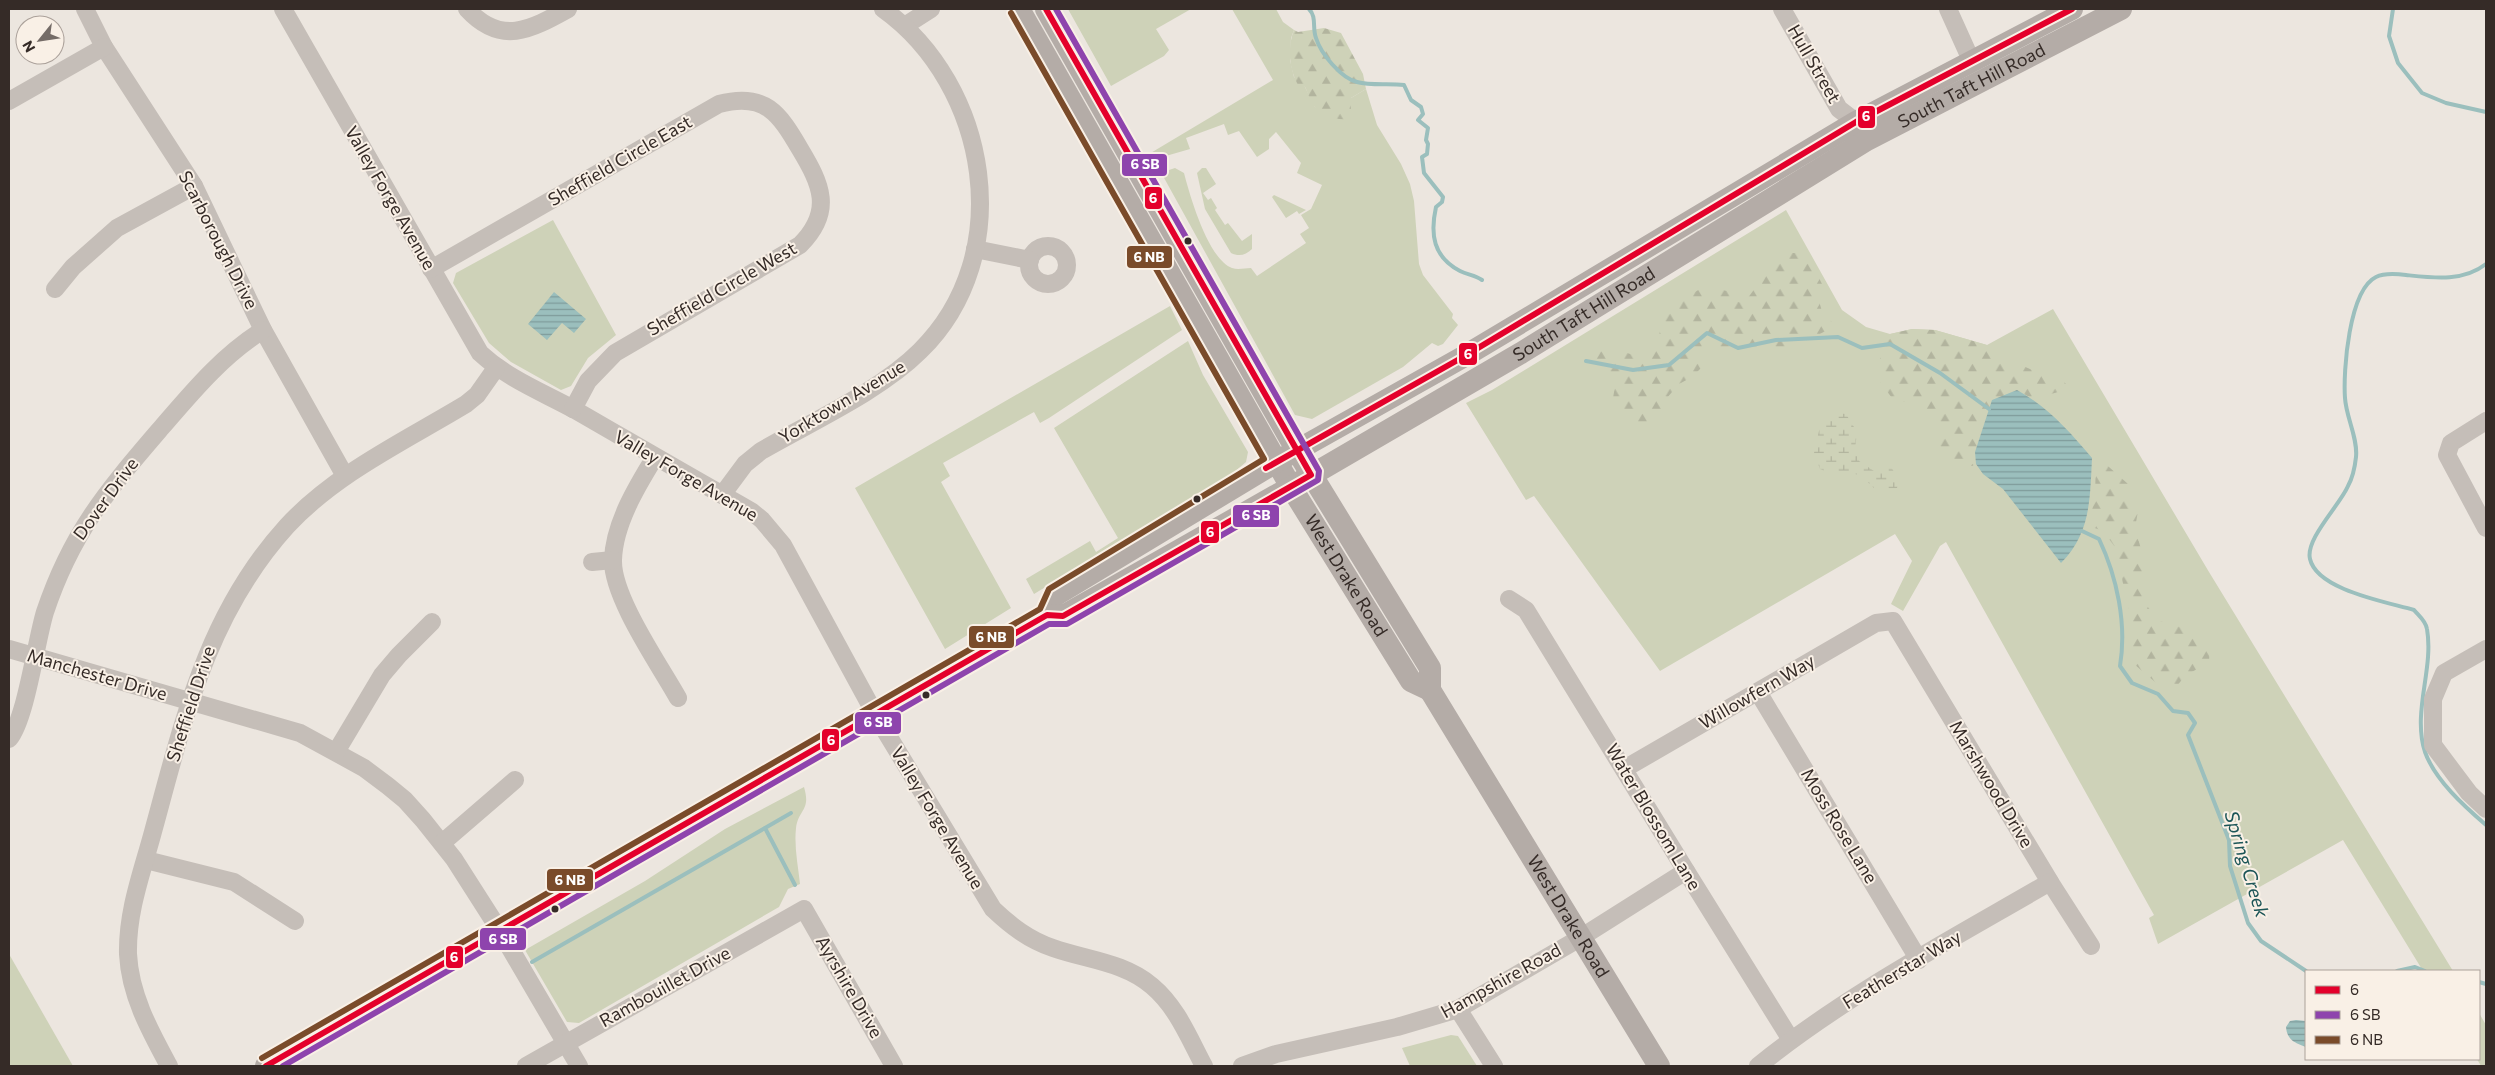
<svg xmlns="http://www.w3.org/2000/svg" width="2495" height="1075" viewBox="0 0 2495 1075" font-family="Commissioner,sans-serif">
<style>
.green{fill:#ced2b8}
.forest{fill:url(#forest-firs)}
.wetland{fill:url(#wetland-marsh)}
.water{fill:url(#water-rules)}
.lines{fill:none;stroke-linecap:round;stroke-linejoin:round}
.stream{stroke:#9bbfbd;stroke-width:4}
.minor{stroke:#c5beb8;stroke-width:18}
.major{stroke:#b4aca7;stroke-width:22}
.bus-1-casing{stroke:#f9f0e6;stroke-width:10}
.bus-2-casing{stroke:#f9f0e6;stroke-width:10}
.bus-3-casing{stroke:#f9f0e6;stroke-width:10}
.bus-1{stroke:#e4002b;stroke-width:6}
.bus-2{stroke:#8e44ad;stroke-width:6}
.bus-3{stroke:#7a4b2a;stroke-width:6}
.bus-dot{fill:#352b27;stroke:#f9f0e6;stroke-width:2}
.labels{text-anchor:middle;stroke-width:4;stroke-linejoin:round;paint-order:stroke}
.street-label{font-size:18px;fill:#352b27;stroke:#f9f0e6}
.water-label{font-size:19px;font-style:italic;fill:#1c5557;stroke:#f9f0e6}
.line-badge{stroke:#f9f0e6;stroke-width:2}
.badge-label{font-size:14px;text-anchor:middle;font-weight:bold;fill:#fff}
</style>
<defs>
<pattern id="forest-firs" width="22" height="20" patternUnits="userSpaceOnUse" patternTransform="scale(1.25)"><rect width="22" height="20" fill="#ced2b8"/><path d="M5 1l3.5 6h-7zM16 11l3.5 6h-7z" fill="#b2b49e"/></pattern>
<pattern id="wetland-marsh" width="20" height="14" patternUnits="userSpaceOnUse" patternTransform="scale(1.25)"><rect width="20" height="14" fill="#ced2b8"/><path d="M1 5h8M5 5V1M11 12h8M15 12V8" fill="none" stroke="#b2b49e"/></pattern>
<pattern id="water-rules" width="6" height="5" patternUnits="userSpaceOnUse" patternTransform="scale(1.25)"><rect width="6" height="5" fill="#9bbfbd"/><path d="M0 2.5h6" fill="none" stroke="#7f9b9a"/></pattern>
</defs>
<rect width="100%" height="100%" fill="#ece6df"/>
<g class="green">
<path d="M1068,9H1191L1156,29L1169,50L1164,56L1111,86Z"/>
<path d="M1232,9H1276L1283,22L1294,30L1291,38L1290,60L1294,77L1305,87L1315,107L1351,117V98L1366,89L1377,125L1401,164L1410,184L1414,201L1419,264L1423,275L1453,314L1452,318L1458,325L1443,344L1438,346L1432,343L1403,367L1312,419L1295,415L1163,176L1166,171L1175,168L1184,173C1190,196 1208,259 1232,268C1238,270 1245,268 1251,268L1257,276L1306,243L1300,234L1309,228L1301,215L1311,209L1322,185L1297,173L1301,163L1276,132L1269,139V149L1257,157L1239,131L1228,135L1224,124L1186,138L1190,149L1152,160L1149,154L1273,80Z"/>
<path d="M1202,168H1206L1216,184L1203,193L1208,200L1211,198L1217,208L1215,210L1225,225L1228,223L1242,241L1252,234V249C1246,255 1239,257 1231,253L1205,209L1197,173Z"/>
<path d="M1274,195L1306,210L1299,214L1297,211L1286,218L1272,197Z"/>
<path d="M1786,210L1842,310L1866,327L1890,334L1912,329L1935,330L1987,345L2053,309L2209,572L2453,971H2423L2343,840L2158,944L2149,918L2154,915L1946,542L1940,546L1903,611L1891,604L1912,561L1895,534L1660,671L1534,496L1526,500L1466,403L1492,390Z"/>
<path d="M553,220L616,335L588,358L571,386L561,390L511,362L489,343L453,283L456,273Z"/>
<path d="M1170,306L1182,330L1049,418L1040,423L1034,412L943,463L950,476L941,482L1011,608L945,649L855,488Z"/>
<path d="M1188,341L1203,375L1248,452L1246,462L1233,473L1034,594L1026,579L1090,541L1096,552L1118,538L1054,428Z"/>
<path d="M804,787C811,811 799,808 796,828C794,847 798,865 800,884L788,889L779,907L579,1023L567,1022L525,950L645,881L725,829Z"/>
<path d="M9,954L73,1066H9Z"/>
<path d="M2479,1013L2486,1025V1066H2481L2477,1059H2479Z"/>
<path d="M1451,1035L1458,1036L1477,1066H1410L1402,1048Z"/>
</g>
<g class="forest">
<path d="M1324,28L1341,33L1363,74L1366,89L1351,98V118C1340,122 1322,116 1314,106C1310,101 1308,93 1305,87L1298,85C1289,69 1287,47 1294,30L1298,32Z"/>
<path d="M1780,253H1800L1814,268L1825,290L1819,301L1823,315L1836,325C1808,342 1782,352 1748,351C1733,351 1720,346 1705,348L1704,365L1692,377L1679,384L1666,399L1661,414L1640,426L1617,415L1613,398L1616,381L1596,368L1594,352L1617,350L1637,356C1659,345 1659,339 1663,315L1687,296L1706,286L1727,291L1733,301L1744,303L1756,287L1765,265Z"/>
<path d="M1912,329L1935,330L1987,345L2000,356L2046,376L2062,378L2069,389L2033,399L2017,390L1975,451L1976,464L1972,466L1958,464L1942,452L1936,432L1929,420L1915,405L1892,398L1880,382V342L1890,334Z"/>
<path d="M2100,459L2128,484L2138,511L2135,528L2147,570L2146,605L2160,621L2191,630L2210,644L2209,662L2185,676L2176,687H2161L2134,664L2130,643V615L2115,547L2103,531L2092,527C2090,514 2093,507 2095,495C2096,481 2094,472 2100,459Z"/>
</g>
<path class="wetland" d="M1835,413L1846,414L1857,432L1855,449L1859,461L1874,471L1888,462L1899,480L1897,488L1890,493L1874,488L1860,475L1844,472L1830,473L1820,469L1814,453L1819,431L1824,419Z"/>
<g class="water">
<path d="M554,292L586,319L574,333L562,323L547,340L528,324Z"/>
<path d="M2017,390C2049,408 2068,430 2092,458C2090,498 2091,533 2061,563L2003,489L1983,474L1976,464L1975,452L1992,400Z"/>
<path d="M2296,1020L2306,1021V1047C2295,1043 2287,1040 2286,1027L2290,1021Z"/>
</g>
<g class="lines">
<g class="stream">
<path d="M1309,9C1317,17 1312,28 1316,38C1321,54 1341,78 1357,82C1372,86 1389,83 1404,85L1411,100L1421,107L1423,114L1418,120L1428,128L1426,140L1428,144L1427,154L1422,157L1424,173L1443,197L1442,202L1436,207C1430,234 1433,257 1460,271C1468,275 1475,275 1482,280"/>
<path d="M2393,9L2389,36L2398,63L2422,93L2446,103L2486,112"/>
<path d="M2486,264C2463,282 2434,278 2406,275C2398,274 2384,273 2376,277C2349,290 2343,371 2345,398C2346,417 2358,438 2356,457C2355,466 2352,479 2348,486C2340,505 2305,539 2310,559C2317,590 2387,602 2414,610C2419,616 2426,621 2427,629C2434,669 2412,712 2425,752C2435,780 2464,806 2486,825"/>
<path d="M1586,361L1633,370L1669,365L1707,333L1738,348L1776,340L1838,337L1862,348L1890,344L1940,373L1989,409"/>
<path d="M2082,531L2099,539C2117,577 2127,624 2120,666L2132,683L2158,694L2173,711L2188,713L2195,723L2188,735L2229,840L2230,866L2248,923L2261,941L2306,971"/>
<path d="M791,813L765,828L795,885"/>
<path d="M532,962L765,828"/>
<path d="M2397,971L2415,967L2425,971"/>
<path d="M2479,982L2486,984"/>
</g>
<g class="minor">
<path d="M85,9L104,47L194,186L263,330L345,476"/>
<path d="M283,9L480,353C508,379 542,392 575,410C634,444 692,478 751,511L762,520L783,545L875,714L993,909C1011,926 1029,940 1053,948C1087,960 1124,962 1152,986C1177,1007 1189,1038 1204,1066"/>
<path d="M467,9C501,46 530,30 568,9"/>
<path d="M1782,9L1839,109L1856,122L1861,131"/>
<path d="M1948,9L1971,60"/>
<path d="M906,25L931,9"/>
<path d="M9,101L104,47"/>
<circle cx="1048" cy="265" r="19"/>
<path d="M975,249L1030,260"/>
<path d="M431,269L719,104C765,92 779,113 800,149C821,184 834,211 800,245L615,353L588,381L573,409"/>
<path d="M55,289L73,267L117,228L194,186"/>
<path d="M2486,421L2451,443L2447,455L2486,528"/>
<path d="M655,457C637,486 614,524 613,560C612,597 659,664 678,698"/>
<path d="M722,495L745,464L761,451C811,422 880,391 920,351C1018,255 989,85 883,9"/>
<path d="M592,562L613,560"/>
<path d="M1509,599L1526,610L1686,871L1791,1040"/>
<path d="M9,649L300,733L364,768L388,786L405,800L423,820L454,859L500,931L579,1066"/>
<path d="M2486,649L2444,673L2433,699V745L2469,793L2486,809"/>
<path d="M1758,692L1919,960"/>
<path d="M9,739C26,719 36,641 45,612C72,531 108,490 162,427C193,391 222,356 263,330"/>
<path d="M336,752L382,675L399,655L432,622"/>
<path d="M1624,769L1876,623L1893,621L2050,882L2091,946"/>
<path d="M442,843L515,780"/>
<path d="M146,860L234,882L295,921"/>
<path d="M1458,1009L1494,1066"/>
<path d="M169,1066C150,1031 130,995 128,954C127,910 143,870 154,828C184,718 208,613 287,526C336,473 405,441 466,404L477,395L496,368"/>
<path d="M526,1066L804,909L894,1066"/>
<path d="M1242,1066L1276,1054L1397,1027L1458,1009L1580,938L1686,871"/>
<path d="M1758,1066C1846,995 1952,939 2050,882"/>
</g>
<g class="major">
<path id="s1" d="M1019,9L1291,487L1411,681L1430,690"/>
<path id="s2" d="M1046,9L1297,451L1430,668V690L1659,1066"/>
<path d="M1047,615L1054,596L1276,462L1463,357L1856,122L2072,9"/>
<path id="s3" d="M266,1066L1047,615L1063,616L1291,487L1521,353L1867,140L2121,9"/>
</g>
<g class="bus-1-casing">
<g id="bus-1">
<path d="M1266,468L1463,357L1856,122L2072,9"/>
<path d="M266,1066L1047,615L1063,616L1311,475L1046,9"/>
</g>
</g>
<g class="bus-2-casing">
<path id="bus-2" d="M283,1066L1049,624H1067L1318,480L1319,471L1056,9"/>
</g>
<g class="bus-3-casing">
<path id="bus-3" d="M262,1058L1040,609L1049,589L1264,459L1011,13"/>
</g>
<use href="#bus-1" class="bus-1"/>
<use href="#bus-2" class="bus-2"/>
<use href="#bus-3" class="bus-3"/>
</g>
<g class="bus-dot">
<circle cx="1188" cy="241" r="4.5"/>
<circle cx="1197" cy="499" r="4.5"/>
<circle cx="926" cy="695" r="4.5"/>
<circle cx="555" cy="909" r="4.5"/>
</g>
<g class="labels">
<g class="street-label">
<text transform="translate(1814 64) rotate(60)" y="6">Hull Street</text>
<text dy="6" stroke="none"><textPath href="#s3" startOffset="1970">South Taft Hill Road</textPath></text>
<text transform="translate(620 161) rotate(-30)" y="6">Sheffield Circle East</text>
<text transform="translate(390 198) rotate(60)" y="6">Valley Forge Avenue</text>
<text transform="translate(218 240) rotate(63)" y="6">Scarborough Drive</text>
<text transform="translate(722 289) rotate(-30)" y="6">Sheffield Circle West</text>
<text dy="6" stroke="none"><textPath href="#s3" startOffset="1520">South Taft Hill Road</textPath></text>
<text transform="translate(842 402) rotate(-31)" y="6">Yorktown Avenue</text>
<text transform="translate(686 476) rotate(30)" y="6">Valley Forge Avenue</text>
<text transform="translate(106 499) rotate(-54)" y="6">Dover Drive</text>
<text dy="6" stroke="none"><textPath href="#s1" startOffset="654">West Drake Road</textPath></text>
<text transform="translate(97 675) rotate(16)" y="6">Manchester Drive</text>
<text transform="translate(1757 692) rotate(-30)" y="6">Willowfern Way</text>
<text transform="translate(191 704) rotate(-72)" y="6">Sheffield Drive</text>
<text transform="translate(1991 784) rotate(59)" y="6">Marshwood Drive</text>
<text transform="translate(1653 817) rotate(59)" y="6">Water Blossom Lane</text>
<text transform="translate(937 818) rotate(59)" y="6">Valley Forge Avenue</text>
<text transform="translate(1839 826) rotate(59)" y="6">Moss Rose Lane</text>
<text dy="6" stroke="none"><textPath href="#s2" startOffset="1050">West Drake Road</textPath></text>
<text transform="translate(1902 970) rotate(-31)" y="6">Featherstar Way</text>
<text transform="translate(1501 981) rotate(-29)" y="6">Hampshire Road</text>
<text transform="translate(665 987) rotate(-29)" y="6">Rambouillet Drive</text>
<text transform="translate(849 987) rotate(60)" y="6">Ayrshire Drive</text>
</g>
<g class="water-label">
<text transform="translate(2247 864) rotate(73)" y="7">Spring Creek</text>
</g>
</g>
<g class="line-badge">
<rect x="1857" y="105" width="19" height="24" rx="5" fill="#e4002b"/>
<rect x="1121" y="153" width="47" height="24" rx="5" fill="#8e44ad"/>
<rect x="1144" y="186" width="19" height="24" rx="5" fill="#e4002b"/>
<rect x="1126" y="245" width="47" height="24" rx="5" fill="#7a4b2a"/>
<rect x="1458" y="342" width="20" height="24" rx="5" fill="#e4002b"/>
<rect x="1232" y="504" width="48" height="24" rx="5" fill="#8e44ad"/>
<rect x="1200" y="520" width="20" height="24" rx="5" fill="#e4002b"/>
<rect x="968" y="625" width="47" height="24" rx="5" fill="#7a4b2a"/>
<rect x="854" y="711" width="48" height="24" rx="5" fill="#8e44ad"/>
<rect x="821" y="728" width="19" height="24" rx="5" fill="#e4002b"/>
<rect x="546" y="868" width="48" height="24" rx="5" fill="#7a4b2a"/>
<rect x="479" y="927" width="48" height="24" rx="5" fill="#8e44ad"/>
<rect x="445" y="945" width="19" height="24" rx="5" fill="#e4002b"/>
</g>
<g class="badge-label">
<text x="1866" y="121">6</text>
<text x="1145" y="169">6 SB</text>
<text x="1153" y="203">6</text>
<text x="1149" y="262">6 NB</text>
<text x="1468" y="359">6</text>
<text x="1256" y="520">6 SB</text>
<text x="1210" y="537">6</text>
<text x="991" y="642">6 NB</text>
<text x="878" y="727">6 SB</text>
<text x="831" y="745">6</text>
<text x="570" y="885">6 NB</text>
<text x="503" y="944">6 SB</text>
<text x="454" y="962">6</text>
</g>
<rect width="2495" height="1075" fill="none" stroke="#352b27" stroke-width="20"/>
<rect x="2305" y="970" width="175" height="90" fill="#f9f0e6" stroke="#aba19a"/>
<rect x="2315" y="986" width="25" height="8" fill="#e4002b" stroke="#aba19a"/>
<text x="2350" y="995" font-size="15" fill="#352b27">6</text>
<rect x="2315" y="1011" width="25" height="8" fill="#8e44ad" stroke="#aba19a"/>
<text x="2350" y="1020" font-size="15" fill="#352b27">6 SB</text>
<rect x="2315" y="1036" width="25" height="8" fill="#7a4b2a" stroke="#aba19a"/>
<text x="2350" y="1045" font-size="15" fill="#352b27">6 NB</text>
<g transform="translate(40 40) rotate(240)"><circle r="24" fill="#f9f0e6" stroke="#aba19a"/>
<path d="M0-4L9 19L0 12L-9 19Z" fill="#756c67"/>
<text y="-8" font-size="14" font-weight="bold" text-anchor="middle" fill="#352b27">N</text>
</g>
</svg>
